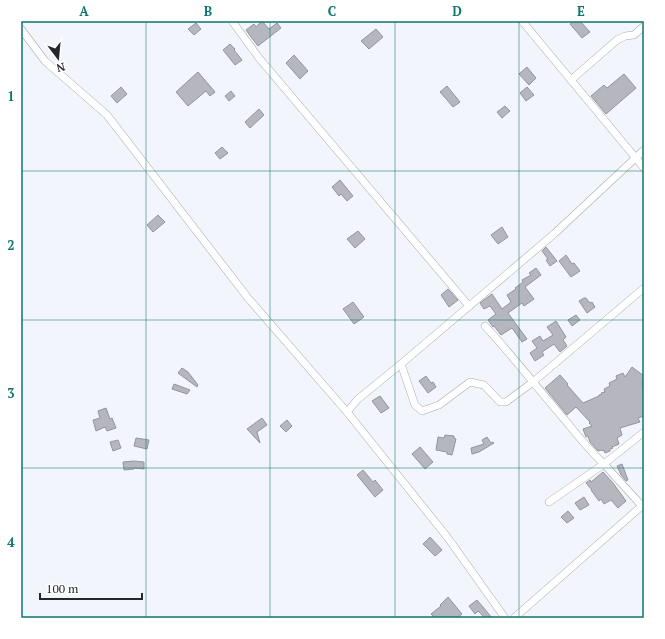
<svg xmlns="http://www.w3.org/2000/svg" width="665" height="639" viewBox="0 0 665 639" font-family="'PT Serif',serif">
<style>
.building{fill:#b5b6be;stroke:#93959d}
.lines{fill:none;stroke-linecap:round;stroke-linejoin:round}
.minor-casing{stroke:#a7a9b1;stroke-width:8}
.minor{stroke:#fff;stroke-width:7}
.grid{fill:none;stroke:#0f766e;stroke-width:1;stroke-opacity:0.55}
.neatline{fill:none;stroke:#0f766e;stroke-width:1.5}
.grid-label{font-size:13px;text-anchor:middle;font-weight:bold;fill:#0f766e}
</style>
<rect width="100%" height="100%" fill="#f3f5fd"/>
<g class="building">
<path d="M262,21L269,29L277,23L281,28L258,46L251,37L246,30L254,24L256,27Z"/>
<path d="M573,21H580L590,32L582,38L570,24Z"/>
<path d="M196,23L201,29L194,35L188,29Z"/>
<path d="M376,29L383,37L369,49L361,41Z"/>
<path d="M230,44L235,49L234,50L242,60L235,65L223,50Z"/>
<path d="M294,55L308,71L300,79L286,63Z"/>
<path d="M527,67L536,78L529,85L519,74Z"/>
<path d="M198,72L215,92L210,96L206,91L188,106L176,92Z"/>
<path d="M624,74L636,88L606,114L591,96L604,85L607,88Z"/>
<path d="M447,86L460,102L453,107L440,92Z"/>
<path d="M121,87L127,94L117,103L111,96Z"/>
<path d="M527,87L534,95L526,101L520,93Z"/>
<path d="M231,91L235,96L229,101L225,96Z"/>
<path d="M505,106L510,111L502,118L497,112Z"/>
<path d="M259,109L264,115L250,128L245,122Z"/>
<path d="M222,147L228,153L220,159L215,153Z"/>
<path d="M340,180L353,196L347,201L341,194L339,196L332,187Z"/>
<path d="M158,215L165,222L153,232L147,225Z"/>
<path d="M502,227L508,237L498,244L491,235Z"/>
<path d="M358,231L365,239L355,248L347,239Z"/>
<path d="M546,247L557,261L550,266L546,260L548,259L542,251Z"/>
<path d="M566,255L572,264L574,263L580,271L571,277L559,261Z"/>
<path d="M536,268L541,275L525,287L534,299L524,306L522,303L508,313L527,339L522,342L512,328L501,335L494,326L493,327L488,320L496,314L490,306L484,309L480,303L492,294L502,309L511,302L507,295L516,289L515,288L523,282L522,280L531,275L529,273Z"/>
<path d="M448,289L458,300L449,307L441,295Z"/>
<path d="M584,298H586L590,303L592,302L595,307L587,313L579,301Z"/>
<path d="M353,302L364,317L354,324L343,309Z"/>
<path d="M576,315L580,320L572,326L568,320Z"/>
<path d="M556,321L566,337L563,340L567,346L560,352L554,344L542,352L544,355L535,361L530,353L537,348L532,341L540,336L543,341L553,335L547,327Z"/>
<path d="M632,367L644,376V379L642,380L644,383H642L644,392V416L638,418L640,422L620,428L622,435L617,438L619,444L612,447L613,448L610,449V451L605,453L604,450L603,451L602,450L598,451L590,442L588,436L586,437L583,429L592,426L589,423L590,422L576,407L567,415L545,388L560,375L568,384L567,385L583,403L599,396V395L602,394L601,393L605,392L604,389L610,386L609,383L617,379L616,376L623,373L625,377Z"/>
<path d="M182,368L188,372L198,385L197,387L178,373Z"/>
<path d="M426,376L431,383L433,382L436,387L428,393L419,381Z"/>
<path d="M174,384L190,390L187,394L172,389Z"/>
<path d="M380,396L389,408L381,413L372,401Z"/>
<path d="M106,408L110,419L112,418L116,428L107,431L105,427L96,431L93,420L100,418L98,411Z"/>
<path d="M262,418L267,425L257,432L260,443L247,429Z"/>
<path d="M287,420L292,426L286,432L280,426Z"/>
<path d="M445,435L454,436V438L456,439L452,455L447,454V452L436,450L438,437L444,438Z"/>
<path d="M487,437L491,443L493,442L494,443L479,452L472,454L471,448L484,444L482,440Z"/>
<path d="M136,438L149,440L147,449L134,446Z"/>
<path d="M118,440L121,448L113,451L110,442Z"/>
<path d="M420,447L433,462L425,469L412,454Z"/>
<path d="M134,461L144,462V469L134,468V469L124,470L123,462Z"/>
<path d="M622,464L628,480L626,481L621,475L617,466Z"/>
<path d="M363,470L373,482L375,480L383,490L375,497L357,475Z"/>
<path d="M603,472L613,483L626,501L618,508L611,500L604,504L601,499L599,501L591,490H592L586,483L590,480L591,482Z"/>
<path d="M584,497L589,505L580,510L575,503Z"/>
<path d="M568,511L574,518L567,523L561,517Z"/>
<path d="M430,537L442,550L435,556L423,544Z"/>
<path d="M448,597L462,614L457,618H435L431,614L441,606L440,605Z"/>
<path d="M477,600L483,607L492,618H485L478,611L475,614L469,606Z"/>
</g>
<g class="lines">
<g class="minor-casing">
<g id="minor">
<path d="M232,21L259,58L469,306"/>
<path d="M522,21L644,168"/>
<path d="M21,29L45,61L107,115L248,298L347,412L448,538L505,618"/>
<path d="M571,80L617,40L625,36L634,35L644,26"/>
<path d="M485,326C513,356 538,389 565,420C577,435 590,451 604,464L644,432"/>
<path d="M401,364L415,405L422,411L439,405L470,382L484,385L500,402H506L533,382L644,288"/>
<path d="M347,412L358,399L401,364L554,234L644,150"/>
<path d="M549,502L604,464L642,506"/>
<path d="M514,618L644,504"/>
</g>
</g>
<use href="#minor" class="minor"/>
</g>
<path class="grid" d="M146,21V618M270,21V618M395,21V618M519,21V618M21,171H644M21,320H644M21,468H644"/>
<rect width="665" height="639" fill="none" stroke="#ffffff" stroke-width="44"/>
<g transform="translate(58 58) rotate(164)" stroke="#ffffff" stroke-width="3" paint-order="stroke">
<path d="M0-3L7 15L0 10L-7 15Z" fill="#252629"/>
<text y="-6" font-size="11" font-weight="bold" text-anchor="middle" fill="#252629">N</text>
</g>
<path d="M40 593v6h102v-6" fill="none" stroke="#252629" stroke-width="2"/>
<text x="46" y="593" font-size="12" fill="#252629" stroke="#ffffff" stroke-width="3" paint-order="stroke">100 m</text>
<rect x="22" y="22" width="621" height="595" class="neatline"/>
<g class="grid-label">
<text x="84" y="16">A</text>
<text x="208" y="16">B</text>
<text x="332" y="16">C</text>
<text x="457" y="16">D</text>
<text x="581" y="16">E</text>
<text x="11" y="101">1</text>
<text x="11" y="250">2</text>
<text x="11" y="398">3</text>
<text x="11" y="547">4</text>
</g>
</svg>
